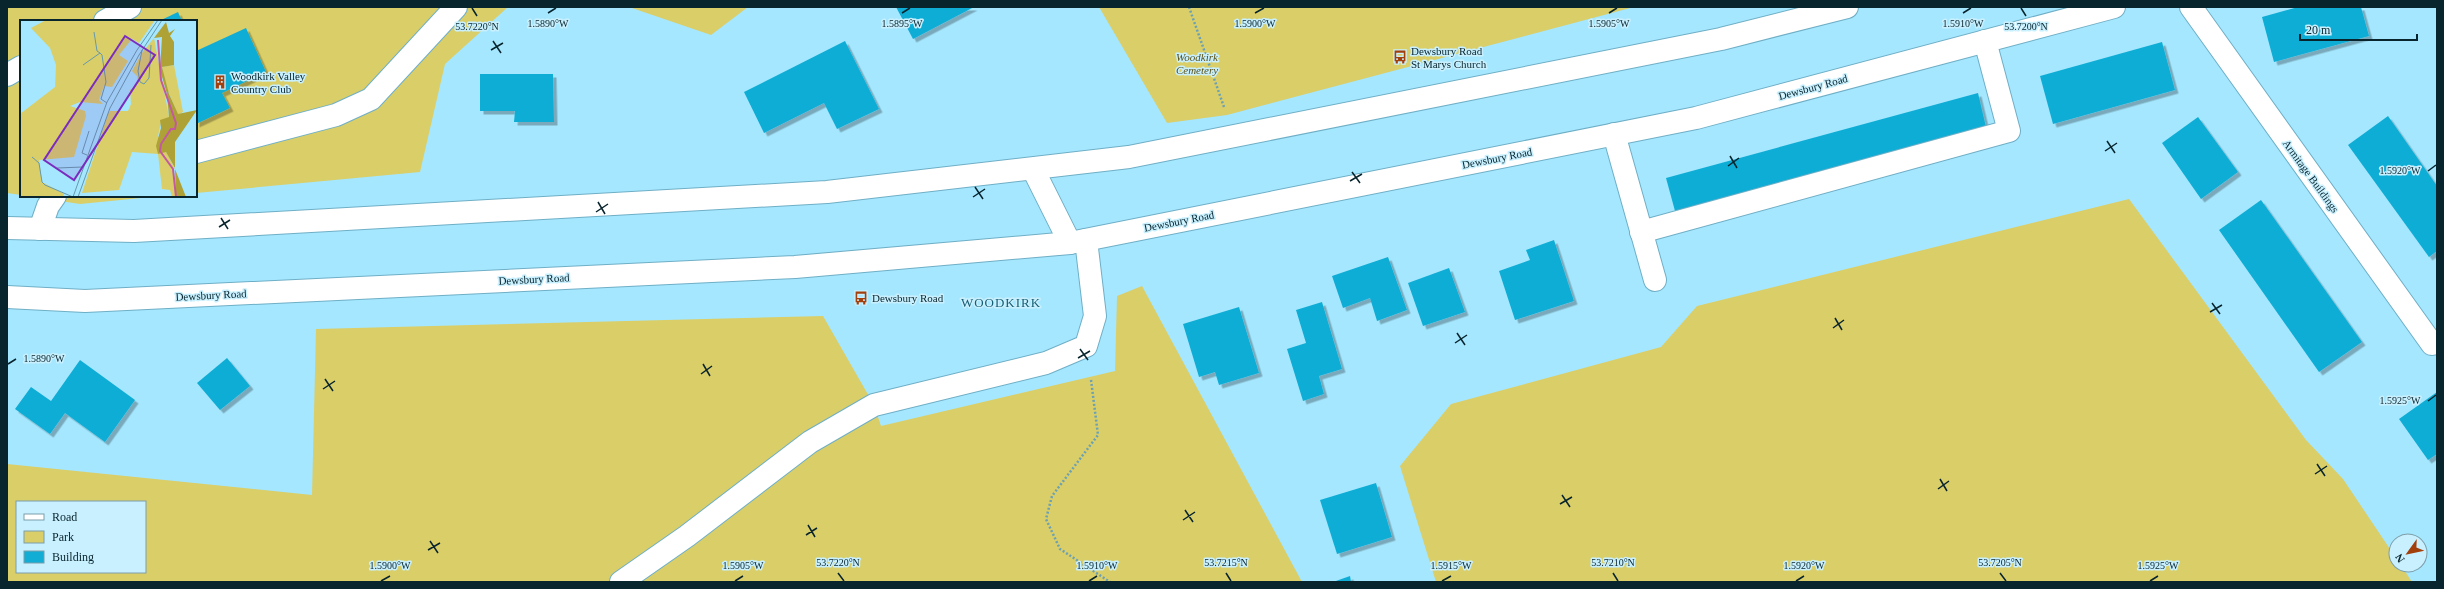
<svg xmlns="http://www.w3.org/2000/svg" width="2444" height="589" viewBox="0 0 2444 589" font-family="'Times New Roman',serif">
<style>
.green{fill:#dace68;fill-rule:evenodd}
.building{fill:#11add5;filter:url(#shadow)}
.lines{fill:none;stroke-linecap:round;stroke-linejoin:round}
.minor-casing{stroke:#6fafc6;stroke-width:24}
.major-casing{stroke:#6fafc6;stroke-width:24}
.path{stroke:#6ca0b3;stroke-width:2.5;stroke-dasharray:2 2;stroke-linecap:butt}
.minor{stroke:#fff;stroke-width:22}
.major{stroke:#fff;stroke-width:22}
.ticks{fill:none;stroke:#08242d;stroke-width:1.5}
.labels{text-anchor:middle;stroke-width:3;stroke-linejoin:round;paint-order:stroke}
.poi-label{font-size:11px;fill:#08242d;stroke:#c9f0fe;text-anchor:start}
.park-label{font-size:11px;font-style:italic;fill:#585119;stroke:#c9f0fe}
.street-label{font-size:11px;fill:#08242d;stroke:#c9f0fe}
.quarter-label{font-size:13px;letter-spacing:1px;fill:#175d72;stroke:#c9f0fe}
.inset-river{fill:none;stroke:#c3599f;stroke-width:2}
.inset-road{fill:none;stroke:#6699ab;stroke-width:1}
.view{fill:#7b2cbf;fill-opacity:0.15;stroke:#7b2cbf;stroke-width:2}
.inset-edge{fill:none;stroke:#08242d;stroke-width:2}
.ticks-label{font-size:10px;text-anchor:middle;fill:#08242d;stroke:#c9f0fe;stroke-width:3;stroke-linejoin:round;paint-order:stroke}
</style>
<defs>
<filter id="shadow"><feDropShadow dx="3.5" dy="3.5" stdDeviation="0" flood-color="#0004"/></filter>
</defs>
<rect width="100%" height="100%" fill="#a5e7ff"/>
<g class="green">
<path d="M7,7H508L445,64L420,172L196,193V21H21V195L7,193Z"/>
<path d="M629,7H748L711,35Z"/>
<path d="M1099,7H1634L1227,115L1167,123Z"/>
<path d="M27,196H161L80,204Z"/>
<path d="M2129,199L2306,440L2343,479L2396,558V565H2401L2412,582H1436L1400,466L1451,404L1661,347L1697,306Z"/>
<path d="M1142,286L1302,582H7V464L312,495L316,329L823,316L874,405L881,426L1115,371L1117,296ZM17,502H145V572H17Z"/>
</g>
<g class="building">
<path d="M896,7H974L913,39Z"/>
<path d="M2298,7H2361L2369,36L2274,62L2262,17Z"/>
<path d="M178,12L182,21H159Z"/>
<path d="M246,28L266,72L222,93L230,108L196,124V51Z"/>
<path d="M845,41L879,109L837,129L824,103L764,133L744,92Z"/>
<path d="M2162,42L2175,90L2053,124L2040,76Z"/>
<path d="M480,74H553L554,122H514L515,111H480Z"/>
<path d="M1978,93L1986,127L1675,211L1666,178Z"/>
<path d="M2388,116L2437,186V251L2429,257L2348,145Z"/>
<path d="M2198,117L2238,172L2201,199L2162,143Z"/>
<path d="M2261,200L2362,342L2319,372L2219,230Z"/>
<path d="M1554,240L1574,301L1515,320L1499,271L1530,260L1526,250Z"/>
<path d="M1388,257L1407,310L1377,321L1370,298L1343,308L1332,276Z"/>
<path d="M1449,268L1465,312L1423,326L1408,283Z"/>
<path d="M1322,302L1342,369L1319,376L1324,394L1303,401L1287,349L1306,343L1296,310Z"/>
<path d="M1239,307L1259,373L1219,385L1215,372L1199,377L1183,324Z"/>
<path d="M227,358L250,386L220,410L197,383Z"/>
<path d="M80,360L135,400L105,442L65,413L50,434L15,409L31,387L51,401Z"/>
<path d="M2437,392V454L2428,460L2399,419Z"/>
<path d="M1376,483L1392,537L1337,554L1320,500Z"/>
<path d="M1350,576L1351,582H1333Z"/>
</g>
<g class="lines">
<g class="minor-casing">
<g id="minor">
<path d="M2191,7L2432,344"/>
<path d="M105,21L130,7"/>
<path d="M7,75L21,67"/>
<path d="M1614,134L1655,280"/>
<path d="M196,152L336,115L371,99L456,7"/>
<path d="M40,229L48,206L55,196"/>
<path d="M1641,232L2009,131L1985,41"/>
<path d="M621,582L687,536L810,442L874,405L1046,363L1086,346L1095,316L1086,240"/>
</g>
</g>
<g class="major-casing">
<g id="major">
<path d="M1033,169L1070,243"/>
<path d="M7,228L134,231L827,192L1129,157L1721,39L1847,7"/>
<path d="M7,297L85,301L795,267L1070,243L1696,118L2114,7"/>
</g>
</g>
<g class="path">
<path d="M1189,7L1224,107"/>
<path d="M1091,380L1098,435L1052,496L1046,519L1060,549L1110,582"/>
</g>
<use href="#minor" class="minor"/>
<use href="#major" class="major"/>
</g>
<path class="ticks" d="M472,8L477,16M2021,8L2026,16M548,13L556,8M902,13L910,8M1255,13L1264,8M1609,13L1617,8M1963,13L1971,8M493,41L501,53M491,50L503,43M2107,141L2115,153M2105,151L2117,143M1730,156L1737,168M1728,166L1739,158M2428,171L2436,165M1352,172L1360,183M1350,181L1362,174M975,187L983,199M973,197L985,189M598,202L605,214M596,212L608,204M221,218L228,229M219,227L230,220M2212,303L2220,314M2210,312L2222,305M1835,318L1842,330M1833,328L1844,320M1457,333L1465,345M1455,343L1467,335M1080,349L1088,360M1078,358L1090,351M8,364L16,359M703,364L710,376M701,374L712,366M325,379L333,391M323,389L335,381M2428,401L2436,395M2317,464L2325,476M2315,474L2327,466M1940,479L1947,491M1938,489L1949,481M1562,495L1570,507M1560,504L1572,497M1185,510L1193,522M1183,520L1195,512M808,525L815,537M806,535L817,528M430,541L438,553M428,550L440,543M838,573L844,581M1226,573L1231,581M1613,573L1618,581M2000,573L2006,581M381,581L390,576M735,581L743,576M1089,581L1097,576M1442,581L1451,576M1796,581L1804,576M2150,581L2158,576"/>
<defs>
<g id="bus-bare" transform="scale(1.08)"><path d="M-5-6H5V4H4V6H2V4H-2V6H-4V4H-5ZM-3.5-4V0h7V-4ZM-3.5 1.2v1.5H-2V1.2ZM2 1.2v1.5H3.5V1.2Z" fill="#a33f0b" stroke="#c9f0fe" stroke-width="2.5" paint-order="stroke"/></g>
<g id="building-bare" transform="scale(1.08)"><path d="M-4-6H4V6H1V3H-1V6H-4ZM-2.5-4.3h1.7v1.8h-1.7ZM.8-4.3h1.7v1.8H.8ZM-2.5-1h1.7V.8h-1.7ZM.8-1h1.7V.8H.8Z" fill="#a33f0b" stroke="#c9f0fe" stroke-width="2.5" paint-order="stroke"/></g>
</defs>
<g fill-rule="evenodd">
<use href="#bus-bare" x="1400" y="57"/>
<use href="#building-bare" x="220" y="82"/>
<use href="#bus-bare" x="861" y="298"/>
</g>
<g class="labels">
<g class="poi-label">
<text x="1411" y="55">Dewsbury Road<tspan x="1411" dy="13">St Marys Church</tspan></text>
<text x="231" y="80">Woodkirk Valley<tspan x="231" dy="13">Country Club</tspan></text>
<text x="872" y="302">Dewsbury Road</text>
</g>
<g class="park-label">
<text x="1197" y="61">Woodkirk<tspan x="1197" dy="13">Cemetery</tspan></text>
</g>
<g class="street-label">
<text transform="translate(1813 87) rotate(-15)" y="4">Dewsbury Road</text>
<text transform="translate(1497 158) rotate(-11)" y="4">Dewsbury Road</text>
<text transform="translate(2311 176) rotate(54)" y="4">Armitage Buildings</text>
<text transform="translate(1179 221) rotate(-11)" y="4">Dewsbury Road</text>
<text transform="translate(534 279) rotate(-3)" y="4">Dewsbury Road</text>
<text transform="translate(211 295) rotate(-3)" y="4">Dewsbury Road</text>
</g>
<g class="quarter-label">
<text x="1001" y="307">WOODKIRK</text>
</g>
</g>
<g transform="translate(20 20)">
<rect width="177" height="177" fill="#a5e7ff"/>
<path d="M26,0H135L119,23L112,19L99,35L108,41L92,67L84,66L79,80L83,84L60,82L50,86L65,91L66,96L54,137L19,140L22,162L44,174L43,177H0V94L35,67L36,45L30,28L11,8ZM134,18L149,97L141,102L138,116L155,149L153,148L157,177H152L150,170L142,169L138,134L112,132L99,170L62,173L88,94L90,91H108L111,84L110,70L118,64L117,56L112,51L122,33ZM154,45L163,92L158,95L146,66L142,47Z" fill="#dace68"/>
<path d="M146,2L149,13L155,9L150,16L154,22V45L142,47L149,74L158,94L177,90L155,122V149L166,177H156L155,148L146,132L138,134L136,126L141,108L140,100L149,97L147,74L140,50L142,17L134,18Z" fill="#aea136"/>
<path class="inset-river" d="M138,20L141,60L156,103L155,109H151L141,124L140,131L153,149L156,177"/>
<path class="inset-road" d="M74,12L77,31L80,33M122,30L118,51L120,62L124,64L129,58L131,25M63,45L80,33L82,35L86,62L81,79L87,83M67,135L62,133L69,111M12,137L19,143L22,162L25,165L53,177M37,148L63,147M53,177L87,82L117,30L138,0M58,177L90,88L119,35L142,0"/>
<path class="view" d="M105,16L135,35L54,160L24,140Z"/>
<rect width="177" height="177" class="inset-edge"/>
</g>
<g class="ticks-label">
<text x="548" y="27">1.5890°W</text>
<text x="902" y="27">1.5895°W</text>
<text x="1255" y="27">1.5900°W</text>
<text x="1609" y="27">1.5905°W</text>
<text x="1963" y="27">1.5910°W</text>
<text x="477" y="30">53.7220°N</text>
<text x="2026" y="30">53.7200°N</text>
<text x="2400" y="174">1.5920°W</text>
<text x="44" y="362">1.5890°W</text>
<text x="2400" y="404">1.5925°W</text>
<text x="838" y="566">53.7220°N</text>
<text x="1226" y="566">53.7215°N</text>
<text x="1613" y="566">53.7210°N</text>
<text x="2000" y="566">53.7205°N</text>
<text x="390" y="569">1.5900°W</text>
<text x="743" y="569">1.5905°W</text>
<text x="1097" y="569">1.5910°W</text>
<text x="1451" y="569">1.5915°W</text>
<text x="1804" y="569">1.5920°W</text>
<text x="2158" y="569">1.5925°W</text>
</g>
<rect width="2444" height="589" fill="none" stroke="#08242d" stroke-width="16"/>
<rect x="16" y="501" width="130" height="72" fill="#c9f0fe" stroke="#7c9eaa"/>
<rect x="24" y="514" width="20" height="6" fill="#ffffff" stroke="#7c9eaa"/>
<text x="52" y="521" font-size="12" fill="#08242d">Road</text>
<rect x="24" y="531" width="20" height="12" fill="#dace68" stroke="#7c9eaa"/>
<text x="52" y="541" font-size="12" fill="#08242d">Park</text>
<rect x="24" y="551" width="20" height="12" fill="#11add5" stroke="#7c9eaa"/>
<text x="52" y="561" font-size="12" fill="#08242d">Building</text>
<g transform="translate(2408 553) rotate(237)"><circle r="19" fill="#c9f0fe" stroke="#7c9eaa"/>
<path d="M0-3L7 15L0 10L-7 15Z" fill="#a33f0b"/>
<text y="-6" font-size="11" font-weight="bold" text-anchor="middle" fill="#08242d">N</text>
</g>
<path d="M2300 34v6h117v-6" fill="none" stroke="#08242d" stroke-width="2"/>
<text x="2306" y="34" font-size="12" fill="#08242d" stroke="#c9f0fe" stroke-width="3" paint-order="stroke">20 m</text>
</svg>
